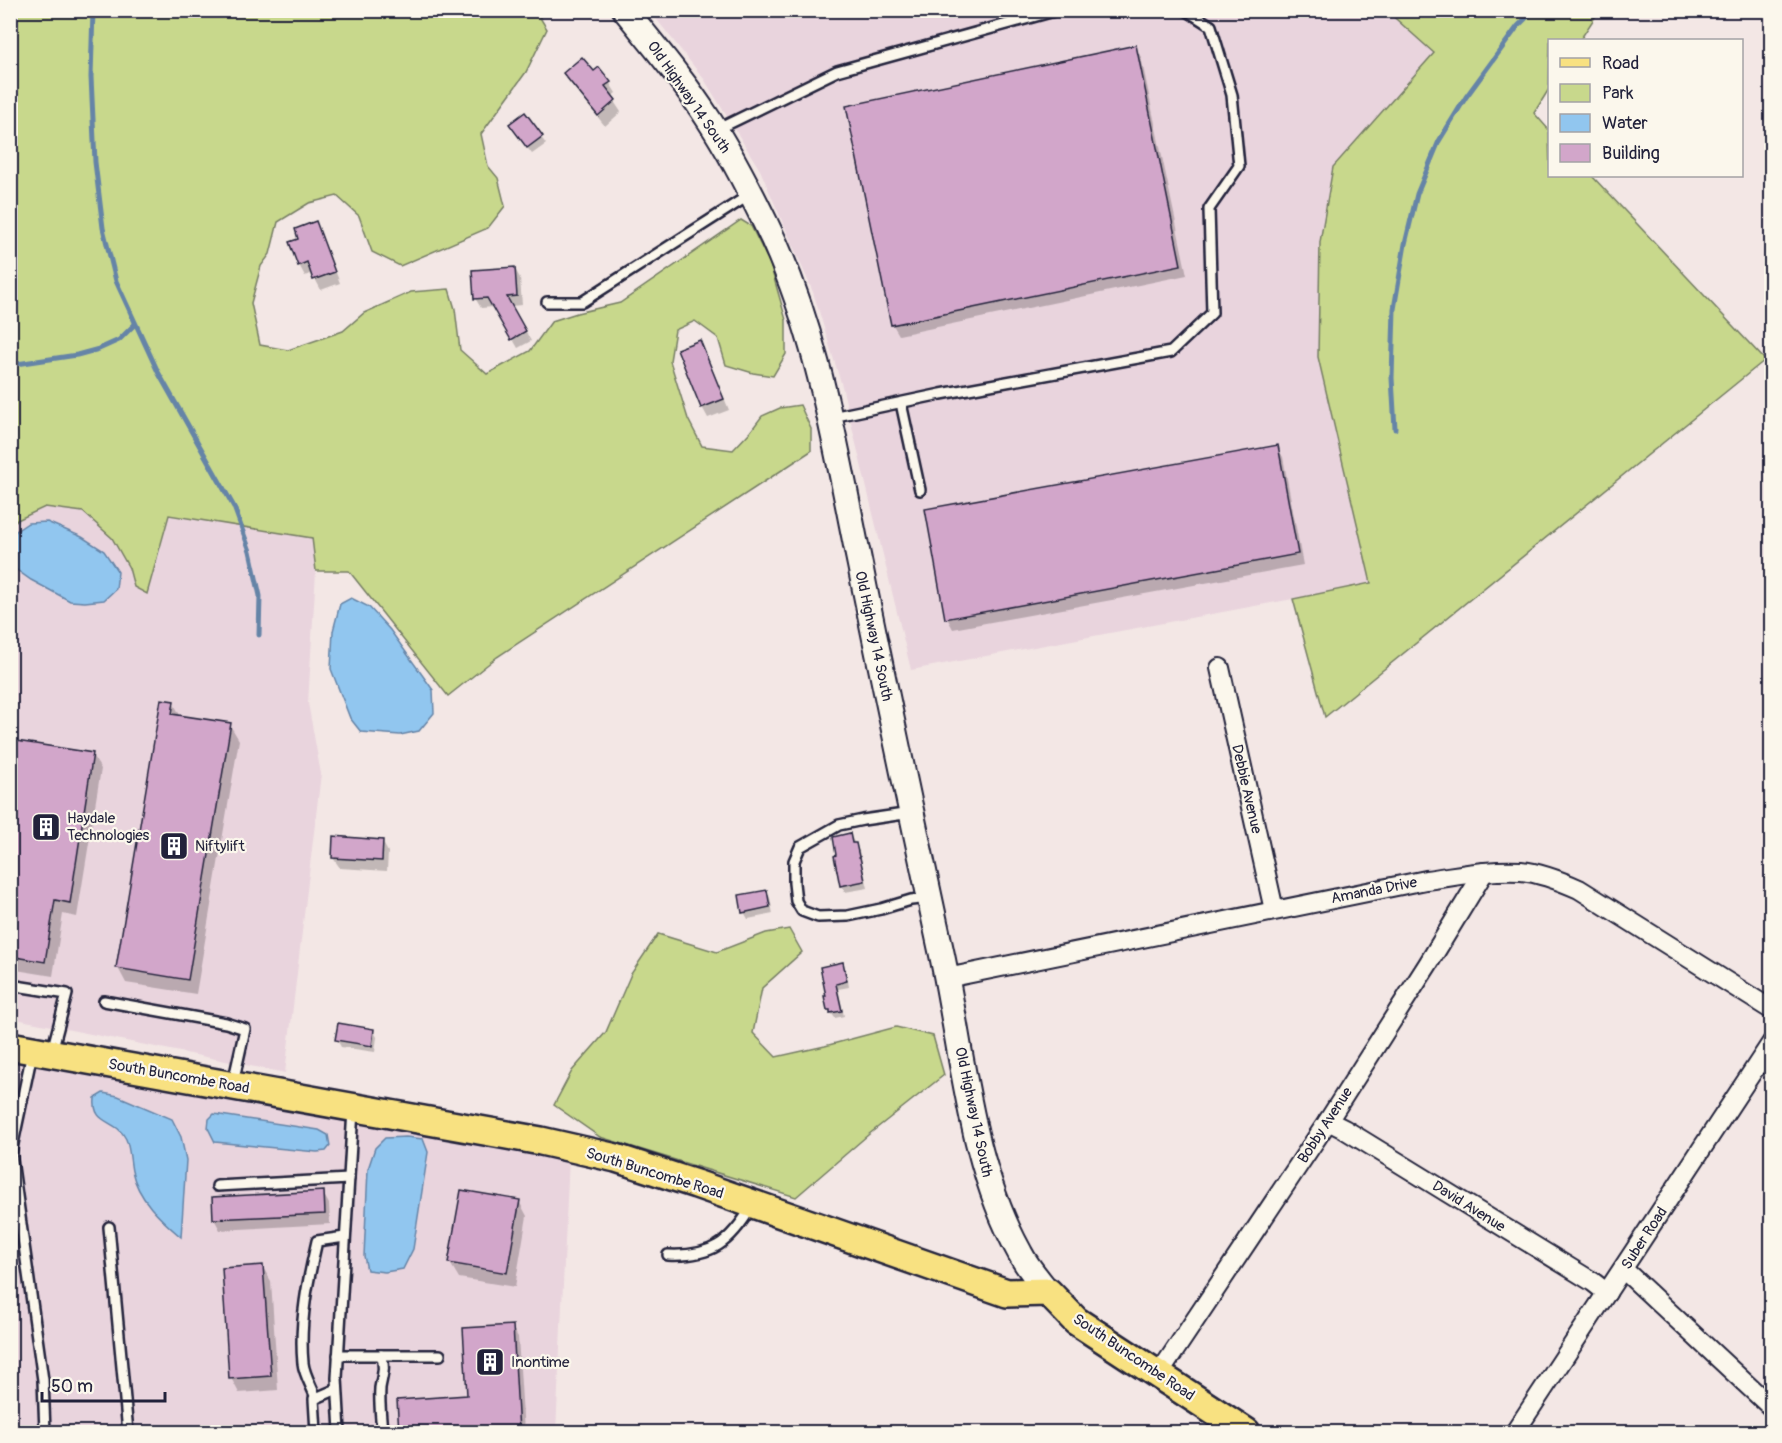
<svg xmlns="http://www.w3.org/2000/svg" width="1782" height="1443" viewBox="0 0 1782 1443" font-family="Pangolin,sans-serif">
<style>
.built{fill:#e9d4dd}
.green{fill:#c8d88c;stroke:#757d64;stroke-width:1.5}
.water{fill:#91c6ef;stroke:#6584a7;stroke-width:1.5}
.shadow{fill:#0003}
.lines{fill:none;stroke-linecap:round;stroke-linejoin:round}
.stream{stroke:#6584a7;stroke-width:5}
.building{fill:#d2a6ca;stroke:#22223b;stroke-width:1.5}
.lane-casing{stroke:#22223b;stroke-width:14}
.street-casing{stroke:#22223b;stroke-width:22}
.secondary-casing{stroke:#22223b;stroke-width:28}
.primary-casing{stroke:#22223b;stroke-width:32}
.lane{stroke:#fbf7ec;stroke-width:9}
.street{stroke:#fbf7ec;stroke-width:18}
.secondary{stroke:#fbf7ec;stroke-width:24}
.primary{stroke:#f8e181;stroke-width:27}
.labels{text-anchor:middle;stroke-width:4.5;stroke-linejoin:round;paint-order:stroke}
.street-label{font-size:15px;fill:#22223b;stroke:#fbf7ec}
.poi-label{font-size:15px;fill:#22223b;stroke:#fbf7ec;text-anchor:start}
</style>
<rect width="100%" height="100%" fill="#f3e7e5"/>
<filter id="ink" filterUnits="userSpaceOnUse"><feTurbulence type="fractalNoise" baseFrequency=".0167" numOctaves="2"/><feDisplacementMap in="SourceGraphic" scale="12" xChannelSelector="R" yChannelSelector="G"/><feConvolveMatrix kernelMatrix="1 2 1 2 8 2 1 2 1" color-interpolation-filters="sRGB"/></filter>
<g filter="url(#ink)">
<g class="built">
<path d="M650,11H1387L1434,53L1333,167L1348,482L1371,584L1293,599L911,670L842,386L813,292L760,170L704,79Z"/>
<path d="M45,507L83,512L112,537L129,568L134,587L159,556L169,514L312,538L316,571L308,703L321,774L285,1073L11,1018V523Z"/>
<path d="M10,1057L569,1158L556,1432H11Z"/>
</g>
<g class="green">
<path d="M11,10L536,11L547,29L526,72L481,134L488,166L498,178L505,206L488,228L400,266L372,252L359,216L337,196L309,203L278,222L270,254L261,266L251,303L260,345L288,350L343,331L364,313L411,292L449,289L455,309L460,350L487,374L530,351L552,321L577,313L620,303L741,220L751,226L770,264L786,320V354L773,376L753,373L726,365L718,338L695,321L675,330L670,361L688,419L702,446L733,450L750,432L762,416L780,408L800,405L811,429V451L497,657L448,696L349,571H316L312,538L169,515L147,594L134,587L129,568L112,538L83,512L45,507L11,523Z"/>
<path d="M1387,11H1599L1580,40H1550L1549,89L1534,113L1549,130L1550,176H1592L1765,360L1325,717L1293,599L1371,583L1318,357L1320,242L1333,167L1434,53Z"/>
<path d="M789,929L802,952L762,988L753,1033L776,1057L825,1046L896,1027L933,1036L944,1075L868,1135L796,1197L600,1137L554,1105L572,1071L606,1032L631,974L658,934L717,952L766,933Z"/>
</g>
<g class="water">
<path d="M47,522L82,537L104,551L118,572L116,589L104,600L85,602L70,601L31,580L14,568L11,559L10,540L16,531L28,523Z"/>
<path d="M351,598L369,607L390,630L433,690L434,713L419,731L400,735L361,732L350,718L331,669L333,631L340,604Z"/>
<path d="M103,1093L118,1096L172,1119L181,1137L186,1160L181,1237C160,1219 138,1199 132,1171C130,1161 130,1149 126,1139C116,1118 92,1126 95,1098Z"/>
<path d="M214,1114L319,1130L328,1135L330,1146L326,1151L317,1152L215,1142L208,1128L209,1119Z"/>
<path d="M406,1137L423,1139L428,1152L413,1249L403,1269L385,1272L367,1270L364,1256L368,1169L375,1148L385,1138Z"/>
</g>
<g class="shadow">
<path d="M1135,47L1141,57L1187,275L899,335L893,325Z"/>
<path d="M565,74H594L609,82L616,93L611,97L621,112L605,126L571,84Z"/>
<path d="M524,114L546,144L532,154L510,125Z"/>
<path d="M315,223L321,234L340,283L321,290L312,273L305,276L299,265Z"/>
<path d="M515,269L520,278L522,305L511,306L531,341L518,348L494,307L481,308L475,298Z"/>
<path d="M700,342L706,353L729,410L708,418L702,407Z"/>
<path d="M1277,447L1283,457L1303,565L953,629L947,618Z"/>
<path d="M173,702L181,717L230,725L239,740L196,994L126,983L118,968Z"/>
<path d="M10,742L92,755L101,769L77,917L63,914L53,976L10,969Z"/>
<path d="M850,835L859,851L868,888L845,892L842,885Z"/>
<path d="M382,841L388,852L387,871L340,868L333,858Z"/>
<path d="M766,891L770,898L773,914L748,919L744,912Z"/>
<path d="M842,964L846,969L849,987L838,989L844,1016L835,1018L829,1010L826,997Z"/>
<path d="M373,1030L377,1037L375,1052L341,1047L337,1040Z"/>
<path d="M323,1193L329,1204L330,1224L220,1230L214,1219Z"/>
<path d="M519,1201L527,1216L515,1287L459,1278L450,1263Z"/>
<path d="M262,1266L271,1281L278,1390L239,1393L231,1378Z"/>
<path d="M512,1327L518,1337L524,1432H400L398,1401L468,1397Z"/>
</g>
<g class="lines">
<g class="stream">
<path d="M93,10L91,77L95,162L103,228L116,281L158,372L234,507L250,551L260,596L259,635"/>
<path d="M10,365L77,355L99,349L119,340L135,324"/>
<path d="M1395,429L1392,378L1394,309L1405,244L1417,194L1439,141L1466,97L1518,26L1534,10"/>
</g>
</g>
<g class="building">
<path d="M1136,45L1181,265L891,325L846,106Z"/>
<path d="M582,57L594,71L599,67L611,82L605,86L616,100L598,116L563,73Z"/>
<path d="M525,112L543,136L527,148L509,124Z"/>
<path d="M316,221L335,272L313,280L307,262L298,266L289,242L298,239L295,229Z"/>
<path d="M515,267L517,296L507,297L526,331L511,340L487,298L474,299L472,270Z"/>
<path d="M700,340L724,399L701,408L677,349Z"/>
<path d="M1278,445L1298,554L945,619L925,509Z"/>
<path d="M161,699L174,701L172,714L231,723L188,980L116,968Z"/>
<path d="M10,740L93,753L70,903L55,900L45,962L10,956Z"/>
<path d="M850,833L852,843H856L859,857H860L865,881L840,886L834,856L836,855L833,837Z"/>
<path d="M333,836L383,840L382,861L332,858Z"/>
<path d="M767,890L770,907L742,913L739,895Z"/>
<path d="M843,962L847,981L836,984L842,1011L830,1013V1010H827L824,996H826L820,967Z"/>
<path d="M338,1023L374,1029L372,1046L335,1040Z"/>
<path d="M461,1190L520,1200L507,1273L448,1263Z"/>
<path d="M324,1191L325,1214L213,1219L212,1197Z"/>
<path d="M263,1265L271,1376L229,1379L222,1268Z"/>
<path d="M513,1325L519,1432H399L397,1400L467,1395L463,1328Z"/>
</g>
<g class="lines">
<g class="lane-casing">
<g id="lane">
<path d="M716,130L837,71L1058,10"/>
<path d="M547,302H582L751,194"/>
<path d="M901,403L920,490"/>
<path d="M832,417L941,394L1171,352L1212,313L1209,209L1239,166L1232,95L1211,26L1186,10"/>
<path d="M911,813L863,820L839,825L800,847L794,861V883L796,901L802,911L818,917L848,916L881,909L911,900L930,898"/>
<path d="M10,985L67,994L52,1051"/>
<path d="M104,1001L226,1023L245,1029L233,1083"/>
<path d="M32,1053L11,1153L43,1380L45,1432"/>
<path d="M217,1186L349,1179"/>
<path d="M109,1227L128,1432"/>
<path d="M668,1255C712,1257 730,1243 752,1206"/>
<path d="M338,1355H440"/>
<path d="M381,1355C386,1367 382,1376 380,1388C379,1402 381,1418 382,1432"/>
<path d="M316,1398C312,1387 304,1374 303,1363C299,1322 308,1280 317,1241L345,1237"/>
<path d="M316,1432L314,1399L337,1389"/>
<path d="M340,1432L337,1378L353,1110"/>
</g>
</g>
<g class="street-casing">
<g id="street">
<path d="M1220,668L1274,910"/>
<path d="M947,978L1426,880C1457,876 1489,869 1521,871C1541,873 1561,881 1579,889L1772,1010"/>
<path d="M1328,1121L1344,1129L1593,1282L1607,1293"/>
<path d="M1623,1269L1772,1408"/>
<path d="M1159,1374L1328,1121L1428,964L1484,872"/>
<path d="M1515,1432L1772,1042"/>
</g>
</g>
<g class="secondary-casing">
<path id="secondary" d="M625,10C654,46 684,81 709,120C730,152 748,187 765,222C818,329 836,449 860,565C886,695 914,825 942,955C963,1054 970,1164 1020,1253C1027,1267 1038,1279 1048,1292"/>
</g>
<g class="primary-casing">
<path id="primary" d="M10,1046L541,1141L616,1158L696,1184L1007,1293L1048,1292L1076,1321L1246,1432"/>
</g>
<use href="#lane" class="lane"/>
<use href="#street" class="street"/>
<use href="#secondary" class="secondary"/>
<use href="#primary" class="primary"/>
</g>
</g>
<defs>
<g id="building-square" transform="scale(1.5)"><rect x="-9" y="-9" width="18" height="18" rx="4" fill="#22223b" stroke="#fbf7ec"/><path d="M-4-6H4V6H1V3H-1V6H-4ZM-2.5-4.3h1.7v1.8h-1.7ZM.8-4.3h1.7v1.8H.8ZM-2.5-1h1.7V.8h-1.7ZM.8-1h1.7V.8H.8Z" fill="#fff"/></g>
</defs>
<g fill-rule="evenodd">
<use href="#building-square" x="46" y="827"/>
<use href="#building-square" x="174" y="846"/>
<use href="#building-square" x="490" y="1362"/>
</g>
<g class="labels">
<g class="street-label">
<text transform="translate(689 97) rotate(55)" y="5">Old Highway 14 South</text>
<text transform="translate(874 636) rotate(78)" y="5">Old Highway 14 South</text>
<text transform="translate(1247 789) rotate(77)" y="5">Debbie Avenue</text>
<text transform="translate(1374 890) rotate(-11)" y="5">Amanda Drive</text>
<text transform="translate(179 1076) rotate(10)" y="5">South Buncombe Road</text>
<text transform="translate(974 1112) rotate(78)" y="5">Old Highway 14 South</text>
<text transform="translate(1325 1125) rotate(-57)" y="5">Bobby Avenue</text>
<text transform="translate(655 1173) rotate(17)" y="5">South Buncombe Road</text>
<text transform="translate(1469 1206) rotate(32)" y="5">David Avenue</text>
<text transform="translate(1644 1238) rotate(-57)" y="5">Suber Road</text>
<text transform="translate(1134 1357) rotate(34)" y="5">South Buncombe Road</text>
</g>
<g class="poi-label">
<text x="67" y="823">Haydale<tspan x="67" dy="17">Technologies</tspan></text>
<text x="195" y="851">Niftylift</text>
<text x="511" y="1367">Inontime</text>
</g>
</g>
<rect width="1782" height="1443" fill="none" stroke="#fbf7ec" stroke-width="36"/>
<rect x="18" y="18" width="1746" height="1407" fill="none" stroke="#22223b" stroke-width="2" filter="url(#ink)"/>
<rect x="1548" y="39" width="195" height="138" fill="#fbf7ec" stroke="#a4a2a5" stroke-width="1.5"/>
<rect x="1560" y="58" width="30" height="9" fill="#f8e181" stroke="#a4a2a5" stroke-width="1.5"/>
<text x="1602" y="69" font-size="18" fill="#22223b">Road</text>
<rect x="1560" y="84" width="30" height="18" fill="#c8d88c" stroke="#a4a2a5" stroke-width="1.5"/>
<text x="1602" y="99" font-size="18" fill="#22223b">Park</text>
<rect x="1560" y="114" width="30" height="18" fill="#91c6ef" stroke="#a4a2a5" stroke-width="1.5"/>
<text x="1602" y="129" font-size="18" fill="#22223b">Water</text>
<rect x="1560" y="144" width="30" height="18" fill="#d2a6ca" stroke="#a4a2a5" stroke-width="1.5"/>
<text x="1602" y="159" font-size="18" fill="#22223b">Building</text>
<path d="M42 1392v9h123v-9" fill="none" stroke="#22223b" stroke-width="3"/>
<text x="51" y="1392" font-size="18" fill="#22223b" stroke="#fbf7ec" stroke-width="4.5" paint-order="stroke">50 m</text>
</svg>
